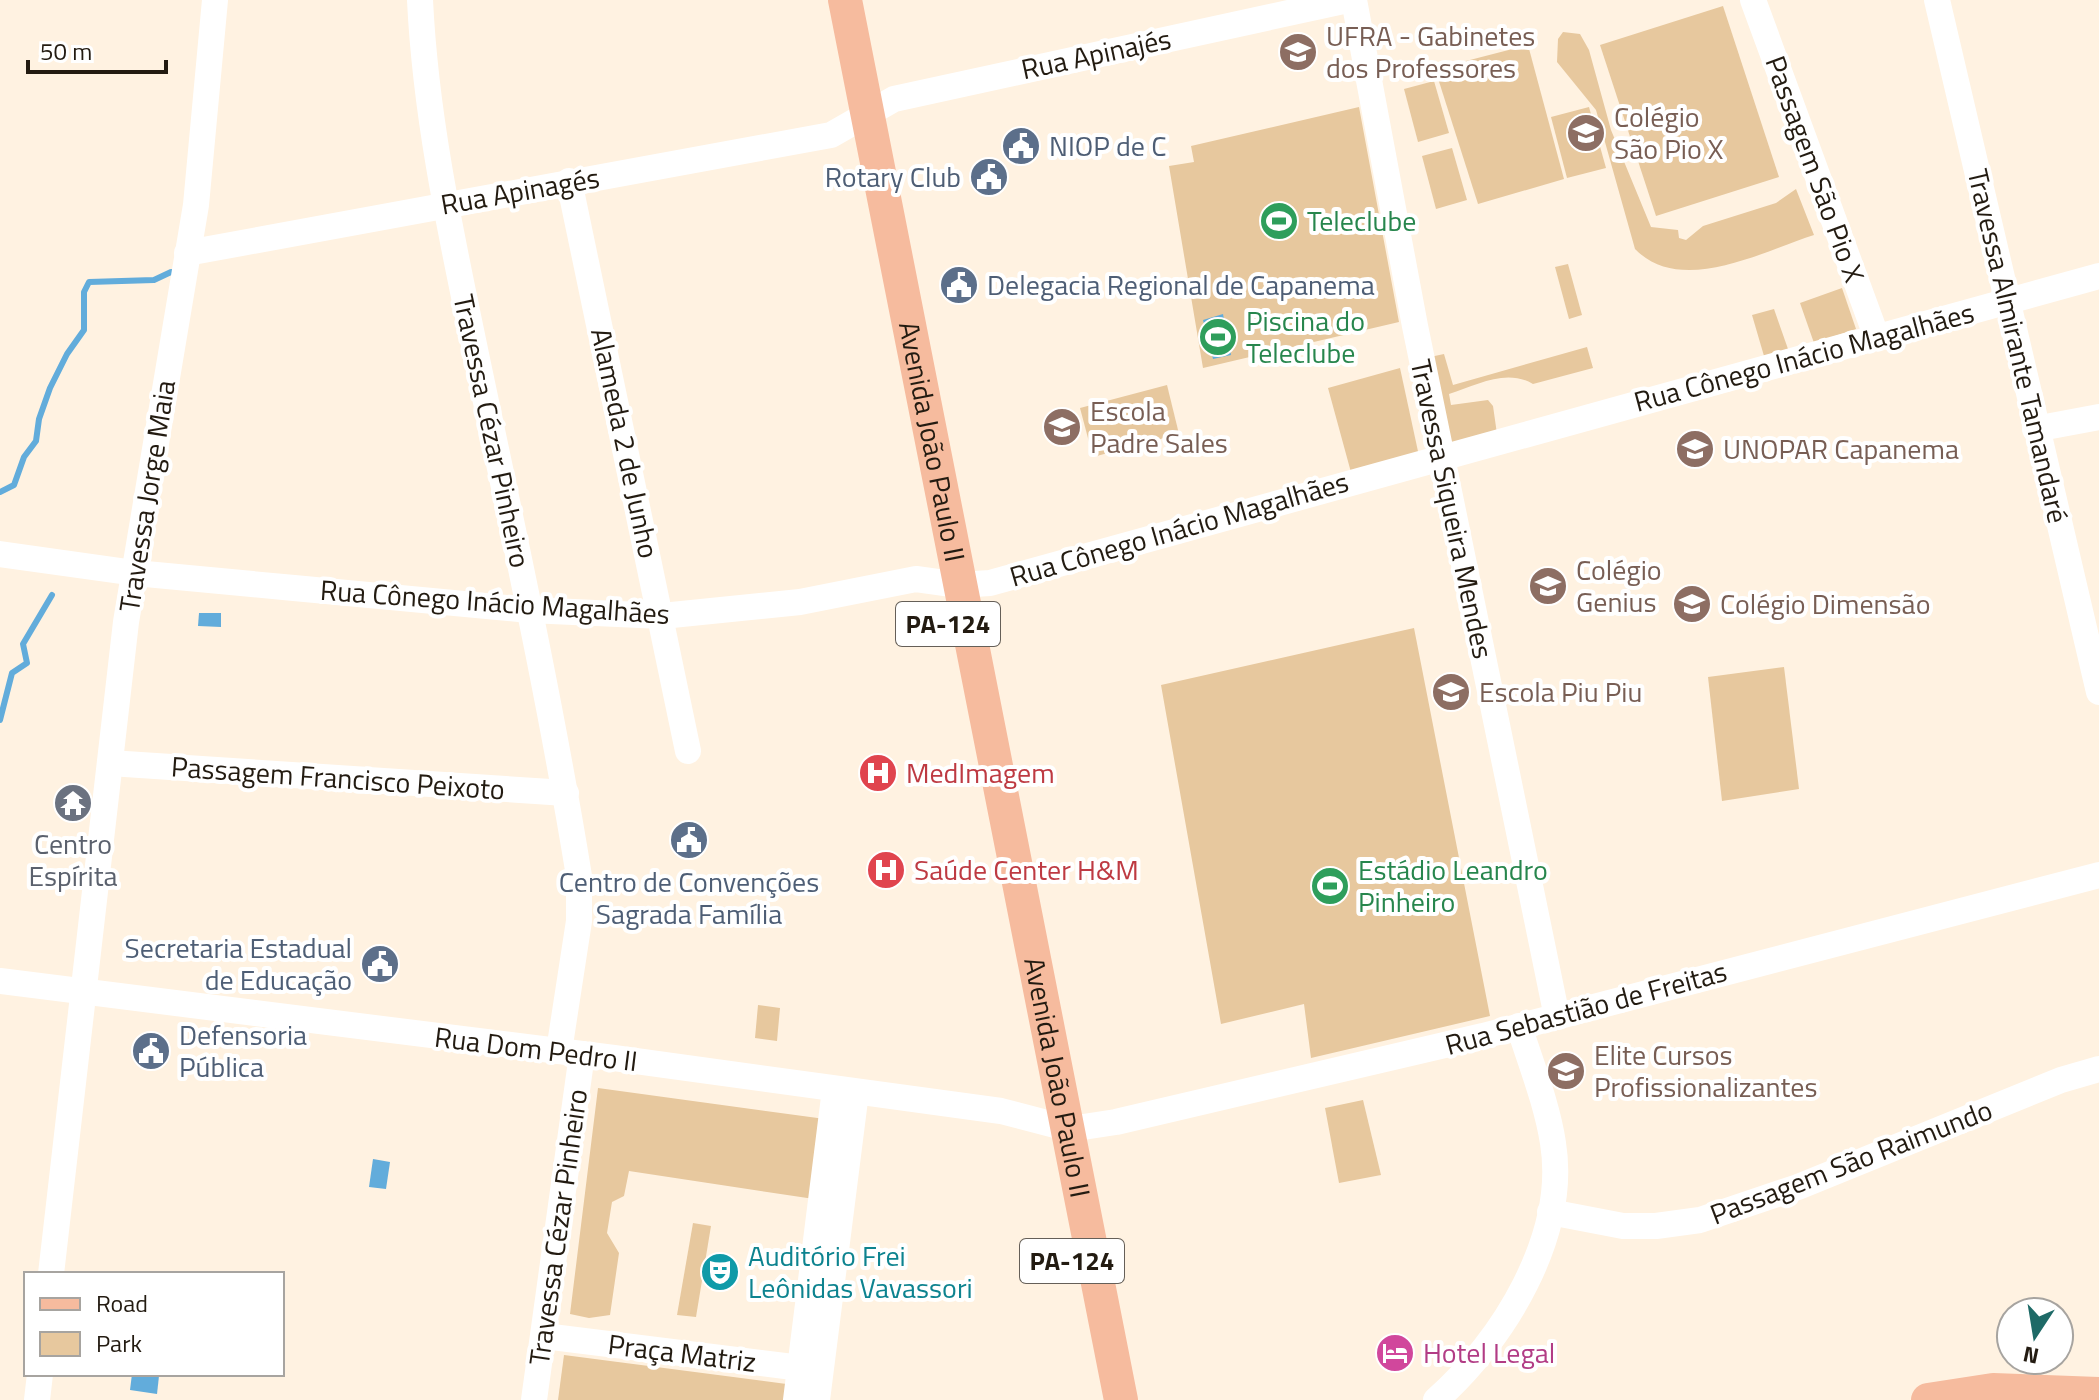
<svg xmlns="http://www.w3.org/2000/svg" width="2099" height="1400" viewBox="0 0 2099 1400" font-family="'Titillium Web',sans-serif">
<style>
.green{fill:#e7c89e}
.water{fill:#62acdb}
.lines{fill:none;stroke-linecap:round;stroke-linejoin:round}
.stream{stroke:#62acdb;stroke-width:6}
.minor{stroke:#fff;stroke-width:26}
.major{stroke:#f6bb9e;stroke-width:34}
.labels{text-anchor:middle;stroke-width:8;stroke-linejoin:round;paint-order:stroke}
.shield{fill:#fff;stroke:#655f58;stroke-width:2}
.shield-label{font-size:26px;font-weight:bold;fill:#231b11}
.education-label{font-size:28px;fill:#785e54;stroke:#fff;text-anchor:start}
.street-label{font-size:28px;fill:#231b11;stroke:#fff}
.service-label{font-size:28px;fill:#4e5e75;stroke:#fff;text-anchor:start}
.leisure-label{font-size:28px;fill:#27864d;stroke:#fff;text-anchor:start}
.health-label{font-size:28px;fill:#be3a42;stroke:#fff;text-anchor:start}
.worship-label{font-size:28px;fill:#5b616d;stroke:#fff}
.culture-label{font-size:28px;fill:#0d838f;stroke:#fff;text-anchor:start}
.hotel-label{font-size:28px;fill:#b23c85;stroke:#fff;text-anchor:start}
</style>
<rect width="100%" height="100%" fill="#fff2e1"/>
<g class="green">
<path d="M1723,6L1779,177L1656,216L1600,45Z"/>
<path d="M1563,32L1580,34L1589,50L1611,130L1651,227L1678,230L1679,238L1686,240L1703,226L1776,203L1796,189L1814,235C1761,252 1681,296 1635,249L1596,110L1557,62L1558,39Z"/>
<path d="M1528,45L1564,179L1478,204L1435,69Z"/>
<path d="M1434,81L1449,133L1418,142L1404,89Z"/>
<path d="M1359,107L1399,322L1203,368L1169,166L1194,162L1191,146Z"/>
<path d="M1589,107L1606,168L1567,178L1551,117Z"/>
<path d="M1452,148L1467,200L1436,209L1422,156Z"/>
<path d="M1568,264L1582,315L1569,319L1555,267Z"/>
<path d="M1842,288L1856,329L1814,343L1800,303Z"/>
<path d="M1774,309L1788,349L1764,356L1752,315Z"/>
<path d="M1587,347L1593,368L1533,384C1506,368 1477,385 1449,394L1451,405L1488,400L1493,406L1497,434L1456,446L1451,442L1430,357L1444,354L1453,385Z"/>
<path d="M1400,368L1419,456L1352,476L1328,388Z"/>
<path d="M1167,385L1179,434L1093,457L1080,408Z"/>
<path d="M1414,628L1490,1016L1311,1058L1304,1004L1221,1024L1161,685Z"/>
<path d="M1784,667L1799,789L1722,801L1708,677Z"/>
<path d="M758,1005L780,1008L777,1041L755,1038Z"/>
<path d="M598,1088L825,1119L814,1199L629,1171L624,1196L612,1202L607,1233L619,1253L610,1315L589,1318L570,1314Z"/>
<path d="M1363,1100L1381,1175L1339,1183L1325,1108Z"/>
<path d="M693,1223L711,1226L696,1317L677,1315Z"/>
<path d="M564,1355L794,1385L792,1400H558Z"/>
</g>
<g class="water">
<path d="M1223,314L1231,355L1213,359L1203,320Z"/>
<path d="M199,613H221V627L198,626Z"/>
<path d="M373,1159L390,1162L386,1189L369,1187Z"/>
<path d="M132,1374L159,1376L157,1394L130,1390Z"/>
</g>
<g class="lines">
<g class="stream">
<path d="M0,492L14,485L24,457L36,441L39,419L50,388L67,354L84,330V292L89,282L154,280L171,272"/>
<path d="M0,720L12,673L27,663L23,644L52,595"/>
</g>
<g class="minor">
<path d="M420,0C426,124 453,243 478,364C514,535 551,704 579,876V921L559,1051"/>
<path d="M1354,0L1415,326L1557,1017"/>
<path d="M1753,0L1877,338"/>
<path d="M1937,0L2099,692"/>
<path d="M569,181L688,751"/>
<path d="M187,253L831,135L894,99L1348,0"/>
<path d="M2035,429L2099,417"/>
<path d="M0,554L135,573L294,588L529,610L662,616L800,602L916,579L959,585L990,583L2099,276"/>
<path d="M110,763L566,793"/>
<path d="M0,981L614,1058L1001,1111L1070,1129L1116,1122L1483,1036L2099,875"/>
<path d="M1550,1212L1623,1226H1656L1700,1220L1798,1187L2061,1080L2099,1069"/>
<path d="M51,1274L126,622L196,205L215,0"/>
<path d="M544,1336L817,1370"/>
<path d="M37,1400L40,1374"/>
<path d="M534,1400L582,1054"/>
<path d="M796,1400L835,1089"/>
<path d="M817,1400L856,1092"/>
<path d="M1436,1400C1503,1341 1568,1236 1553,1143C1547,1104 1531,1064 1519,1026"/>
</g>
<g class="major">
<path id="s1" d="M845,0L1121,1400"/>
<path d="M1928,1400L1993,1390L2099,1394"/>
</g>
</g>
<defs>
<g id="university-disc" transform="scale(2)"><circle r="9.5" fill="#8d6e63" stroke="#fff"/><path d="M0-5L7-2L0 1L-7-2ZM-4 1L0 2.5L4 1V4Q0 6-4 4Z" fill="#fff"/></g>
<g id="school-disc" transform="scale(2)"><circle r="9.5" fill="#8d6e63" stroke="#fff"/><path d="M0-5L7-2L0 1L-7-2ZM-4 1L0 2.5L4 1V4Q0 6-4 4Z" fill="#fff"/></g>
<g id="civic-disc" transform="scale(2)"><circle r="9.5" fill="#5c6f8a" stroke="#fff"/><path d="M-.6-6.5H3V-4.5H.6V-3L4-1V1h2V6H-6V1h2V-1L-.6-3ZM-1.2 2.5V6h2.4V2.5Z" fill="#fff"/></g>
<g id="stadium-disc" transform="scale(2)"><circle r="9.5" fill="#2e9e5b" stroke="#fff"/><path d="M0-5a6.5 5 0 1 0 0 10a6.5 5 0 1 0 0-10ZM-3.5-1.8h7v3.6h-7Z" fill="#fff"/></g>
<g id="hospital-disc" transform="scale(2)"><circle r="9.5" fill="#e0444e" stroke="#fff"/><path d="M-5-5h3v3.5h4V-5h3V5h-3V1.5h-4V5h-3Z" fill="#fff"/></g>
<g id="temple-disc" transform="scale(2)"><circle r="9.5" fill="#6b7280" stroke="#fff"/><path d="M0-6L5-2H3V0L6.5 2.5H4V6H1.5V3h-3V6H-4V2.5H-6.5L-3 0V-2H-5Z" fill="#fff"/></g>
<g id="theatre-disc" transform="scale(2)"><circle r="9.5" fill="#0f9aa8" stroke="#fff"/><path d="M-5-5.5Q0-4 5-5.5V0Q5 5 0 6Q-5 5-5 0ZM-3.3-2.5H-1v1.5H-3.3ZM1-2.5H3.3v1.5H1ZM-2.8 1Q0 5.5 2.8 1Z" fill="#fff"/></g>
<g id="hotel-disc" transform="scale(2)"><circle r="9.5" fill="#d1479c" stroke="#fff"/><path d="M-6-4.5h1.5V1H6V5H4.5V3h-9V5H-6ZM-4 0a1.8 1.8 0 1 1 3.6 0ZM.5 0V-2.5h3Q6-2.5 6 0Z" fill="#fff"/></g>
</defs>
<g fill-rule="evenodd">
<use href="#university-disc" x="1298" y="52"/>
<use href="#school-disc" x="1586" y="133"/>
<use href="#civic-disc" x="1021" y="146"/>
<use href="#civic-disc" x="989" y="177"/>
<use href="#stadium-disc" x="1279" y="221"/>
<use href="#civic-disc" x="959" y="285"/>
<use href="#stadium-disc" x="1218" y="337"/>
<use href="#school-disc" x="1062" y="427"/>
<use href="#university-disc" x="1695" y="449"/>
<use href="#school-disc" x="1548" y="586"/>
<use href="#school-disc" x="1692" y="604"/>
<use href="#school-disc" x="1451" y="692"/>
<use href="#hospital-disc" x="878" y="773"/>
<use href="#temple-disc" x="73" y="803"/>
<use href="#civic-disc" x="689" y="840"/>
<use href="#hospital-disc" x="886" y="870"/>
<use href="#stadium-disc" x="1330" y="886"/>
<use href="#civic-disc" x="380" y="964"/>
<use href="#civic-disc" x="151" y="1051"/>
<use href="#university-disc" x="1566" y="1071"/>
<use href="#theatre-disc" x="720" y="1272"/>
<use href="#hotel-disc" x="1395" y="1353"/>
</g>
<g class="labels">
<g class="shield">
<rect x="896" y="602" width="104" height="44" rx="6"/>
<rect x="1020" y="1239" width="104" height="44" rx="6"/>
</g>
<g class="shield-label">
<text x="948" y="633">PA-124</text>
<text x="1072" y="1270">PA-124</text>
</g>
<g class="education-label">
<text x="1326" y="46">UFRA - Gabinetes<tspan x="1326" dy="32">dos Professores</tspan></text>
<text x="1614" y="127">Colégio<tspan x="1614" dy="32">São Pio X</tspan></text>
<text x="1090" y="421">Escola<tspan x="1090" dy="32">Padre Sales</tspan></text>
<text x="1723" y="459">UNOPAR Capanema</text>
<text x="1576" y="580">Colégio<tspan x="1576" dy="32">Genius</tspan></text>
<text x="1720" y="614">Colégio Dimensão</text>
<text x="1479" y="702">Escola Piu Piu</text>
<text x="1594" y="1065">Elite Cursos<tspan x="1594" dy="32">Profissionalizantes</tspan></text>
</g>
<g class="street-label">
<text transform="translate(1096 54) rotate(-12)" y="10">Rua Apinajés</text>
<text transform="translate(1815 169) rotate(70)" y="10">Passagem São Pio X</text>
<text transform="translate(520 191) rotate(-10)" y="10">Rua Apinagés</text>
<text transform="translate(2018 346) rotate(77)" y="10">Travessa Almirante Tamandaré</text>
<text transform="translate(1804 357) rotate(-15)" y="10">Rua Cônego Inácio Magalhães</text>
<text transform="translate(492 431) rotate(78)" y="10">Travessa Cézar Pinheiro</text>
<text dy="10" stroke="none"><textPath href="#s1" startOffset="450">Avenida João Paulo II</textPath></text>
<text transform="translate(625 443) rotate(78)" y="10">Alameda 2 de Junho</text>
<text transform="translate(147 496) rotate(-81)" y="10">Travessa Jorge Maia</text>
<text transform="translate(1452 509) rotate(78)" y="10">Travessa Siqueira Mendes</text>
<text transform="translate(1179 529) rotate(-16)" y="10">Rua Cônego Inácio Magalhães</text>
<text transform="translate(495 602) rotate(4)" y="10">Rua Cônego Inácio Magalhães</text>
<text transform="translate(338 778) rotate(4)" y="10">Passagem Francisco Peixoto</text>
<text transform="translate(1586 1008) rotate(-15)" y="10">Rua Sebastião de Freitas</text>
<text transform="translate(536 1049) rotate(7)" y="10">Rua Dom Pedro II</text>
<text dy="10" stroke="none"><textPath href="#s1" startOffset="1098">Avenida João Paulo II</textPath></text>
<text transform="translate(1851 1162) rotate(-21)" y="10">Passagem São Raimundo</text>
<text transform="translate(558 1227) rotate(-82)" y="10">Travessa Cézar Pinheiro</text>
<text transform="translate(682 1353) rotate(7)" y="10">Praça Matriz</text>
</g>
<g class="service-label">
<text x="1049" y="156">NIOP de C</text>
<text x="961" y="187" text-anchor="end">Rotary Club</text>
<text x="987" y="295">Delegacia Regional de Capanema</text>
<text x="689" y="892" text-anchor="middle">Centro de Convenções<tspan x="689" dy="32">Sagrada Família</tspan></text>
<text x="352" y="958" text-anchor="end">Secretaria Estadual<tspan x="352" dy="32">de Educação</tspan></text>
<text x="179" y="1045">Defensoria<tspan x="179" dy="32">Pública</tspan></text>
</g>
<g class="leisure-label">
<text x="1307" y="231">Teleclube</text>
<text x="1246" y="331">Piscina do<tspan x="1246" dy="32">Teleclube</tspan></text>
<text x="1358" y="880">Estádio Leandro<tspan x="1358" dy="32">Pinheiro</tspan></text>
</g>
<g class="health-label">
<text x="906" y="783">MedImagem</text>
<text x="914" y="880">Saúde Center H&amp;M</text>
</g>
<g class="worship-label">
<text x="73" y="854">Centro<tspan x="73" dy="32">Espírita</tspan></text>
</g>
<g class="culture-label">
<text x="748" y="1266">Auditório Frei<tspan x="748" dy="32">Leônidas Vavassori</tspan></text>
</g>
<g class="hotel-label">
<text x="1423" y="1363">Hotel Legal</text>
</g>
</g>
<rect x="24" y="1272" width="260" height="104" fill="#ffffff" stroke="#a7a4a0" stroke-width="2"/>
<rect x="40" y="1298" width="40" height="12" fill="#f6bb9e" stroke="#a7a4a0" stroke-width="2"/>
<text x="96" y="1312" font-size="24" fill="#231b11">Road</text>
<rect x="40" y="1332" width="40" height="24" fill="#e7c89e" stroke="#a7a4a0" stroke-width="2"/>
<text x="96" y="1352" font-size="24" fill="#231b11">Park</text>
<g transform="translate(2035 1336) rotate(192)"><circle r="38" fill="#ffffff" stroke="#a7a4a0" stroke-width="2"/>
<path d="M0-6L14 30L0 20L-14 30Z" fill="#1e6a67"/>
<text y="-12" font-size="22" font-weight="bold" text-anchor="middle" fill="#231b11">N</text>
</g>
<path d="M28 60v12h138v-12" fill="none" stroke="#231b11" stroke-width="4"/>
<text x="40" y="60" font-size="24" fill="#231b11" stroke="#ffffff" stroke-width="6" paint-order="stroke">50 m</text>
</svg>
